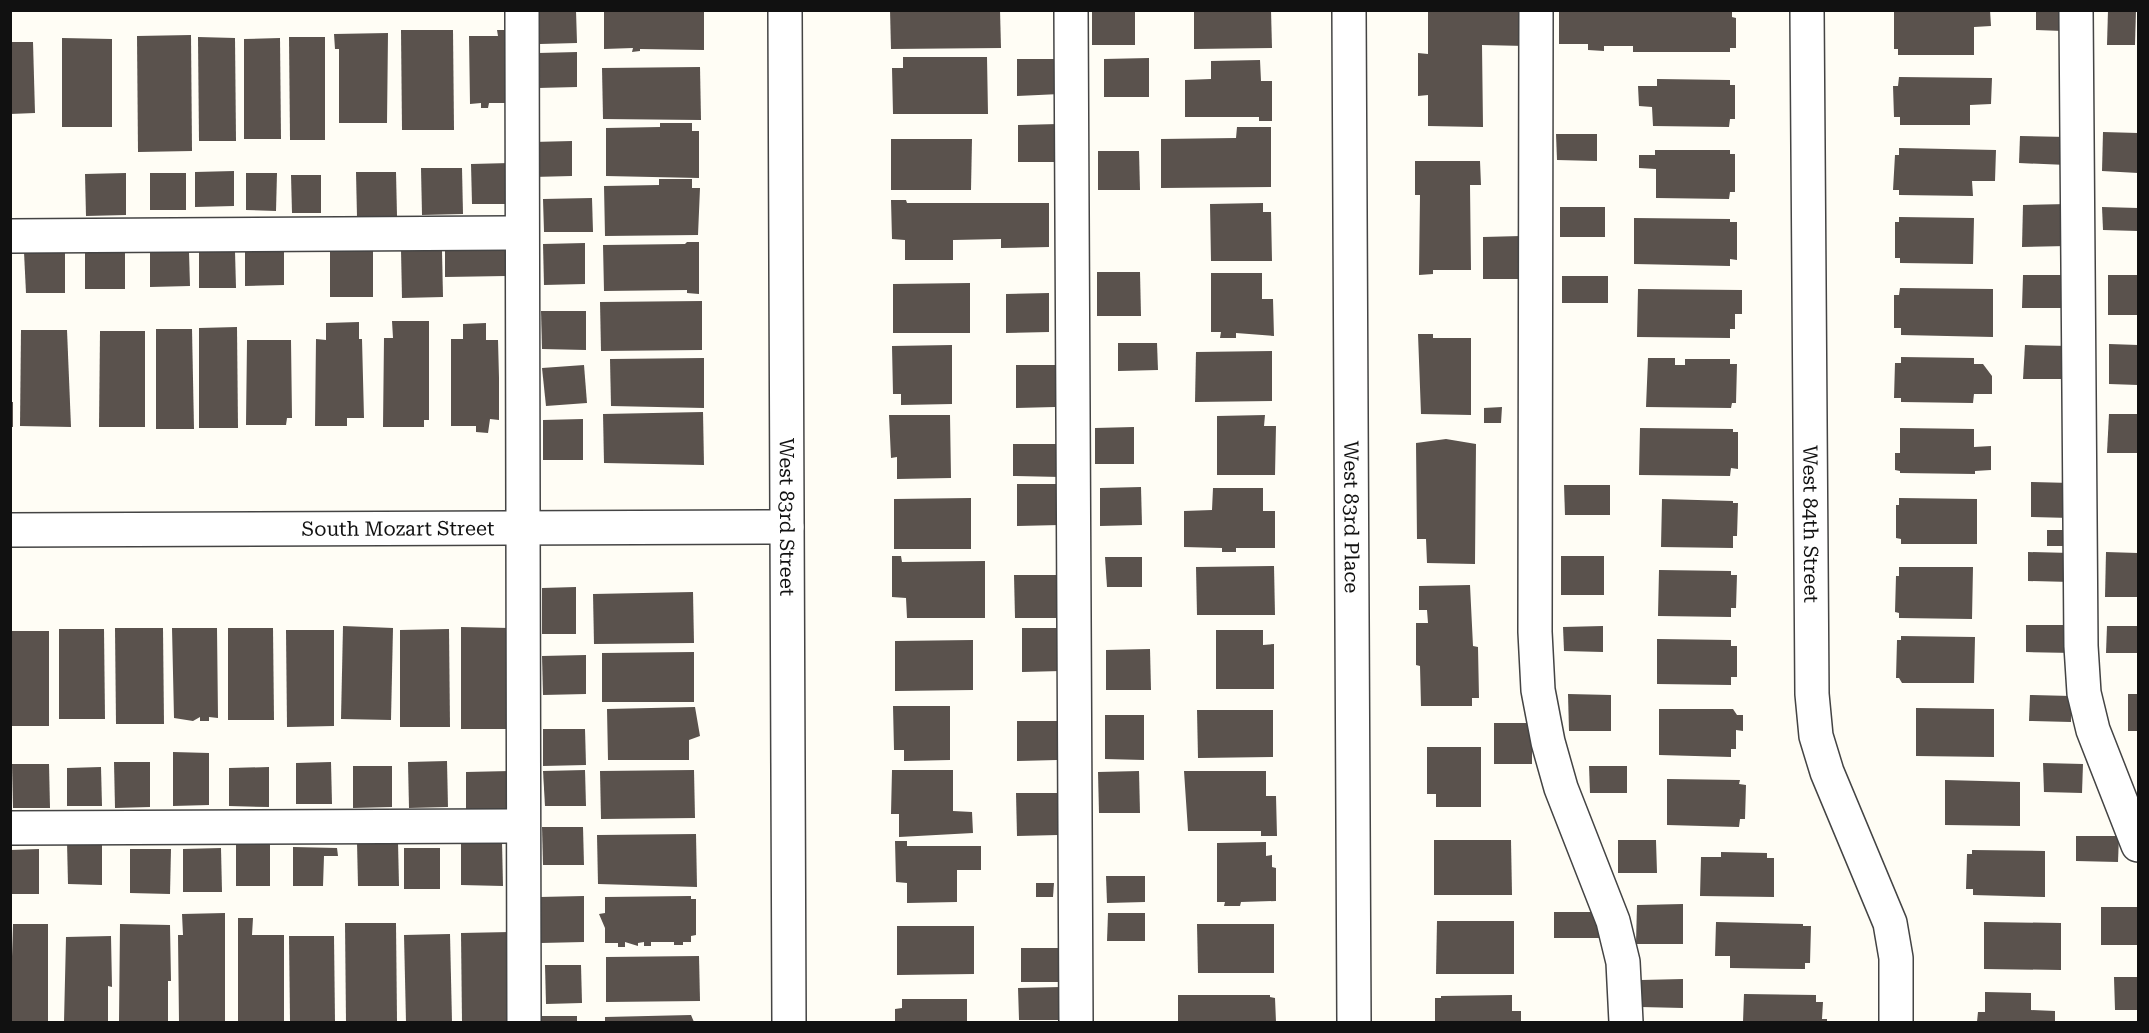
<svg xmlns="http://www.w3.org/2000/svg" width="2149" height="1033" viewBox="0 0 2149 1033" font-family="'Roboto Serif',serif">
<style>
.building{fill:#5a524d}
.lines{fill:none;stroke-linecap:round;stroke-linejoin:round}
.minor-casing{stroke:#444;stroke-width:36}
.minor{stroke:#fff;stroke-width:33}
.labels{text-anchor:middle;stroke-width:6;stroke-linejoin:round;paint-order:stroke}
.street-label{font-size:20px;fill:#111;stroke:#fff}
</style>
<rect width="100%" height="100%" fill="#fffdf5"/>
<g class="building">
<path d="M540,10H576L577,43L540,44Z"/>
<path d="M604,10H704V50L640,49V51L632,52L633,48L604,49Z"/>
<path d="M890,10H1000L1001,48L891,49Z"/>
<rect x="1092" y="10" width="43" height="35"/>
<path d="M1194,10H1271L1272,48L1194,49Z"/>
<path d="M1428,10H1525V46L1482,45L1483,127L1428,126V95L1418,96V53L1428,54Z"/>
<path d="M1559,10H1732V17L1736,18V48H1730V52H1633V46H1604V51L1588,50V44H1559Z"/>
<path d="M1899,10H1990L1991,26L1974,27V55H1898V49H1894V12Z"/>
<path d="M2036,10H2063V31L2036,30Z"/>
<path d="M2108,10H2136L2135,45H2107Z"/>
<path d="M401,30H453L454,130H402Z"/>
<path d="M497,30H509L510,103H489L488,108H481V103L470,104L469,36H498Z"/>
<path d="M388,33L387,123H339V49H335L334,34Z"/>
<path d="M191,35L192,151L138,152L137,36Z"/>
<path d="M198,37L235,38L236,141H199Z"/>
<path d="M289,37H325V140H290Z"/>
<path d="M62,38L112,39V127H62Z"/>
<path d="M280,38L281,139H244V39Z"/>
<path d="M10,42H33L35,113L10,114Z"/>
<path d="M577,52V87L538,88V53Z"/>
<path d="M903,57H987L988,114H893L892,68H903Z"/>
<path d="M1149,58V97H1104V59Z"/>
<path d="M1017,59H1060V94L1017,96Z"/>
<path d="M1260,60L1261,81H1272V121H1259V117H1185V80L1211,79V61Z"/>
<path d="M700,67L701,120L603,119L602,68Z"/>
<path d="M1899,77L1992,78L1991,104L1970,105V125H1900V117H1894L1893,86H1898Z"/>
<path d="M1657,79L1730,80V85H1735V119H1730L1729,127L1653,126L1652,107L1639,106L1638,86H1657Z"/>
<path d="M660,123H692V131H699V178L606,176V128L660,127Z"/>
<path d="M1058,124V162H1018V125Z"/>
<path d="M1237,127H1271V187L1161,188V139L1236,138Z"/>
<path d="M2103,132L2138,133V173L2102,171Z"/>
<path d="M1556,134H1597V161L1557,160Z"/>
<path d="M2020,136L2067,137V165L2019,163Z"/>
<path d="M891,139H972L971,190H891Z"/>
<path d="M572,141V176L533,177V142Z"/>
<path d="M1899,148L1996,150L1995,181H1972L1973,196L1899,195V190H1893L1895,155H1899Z"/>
<path d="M1655,150H1730V154H1735V192H1730L1729,199L1656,198V169L1639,168V155H1655Z"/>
<path d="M1098,151H1139L1140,190H1098Z"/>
<path d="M1415,161H1480L1481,185H1470L1471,270H1433V274L1419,275L1420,195H1415Z"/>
<path d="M510,163L511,204H472L471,164Z"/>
<path d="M421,168H462L463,214L422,215Z"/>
<path d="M234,171V206L195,207V172Z"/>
<path d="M356,172H396L397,216L357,217Z"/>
<path d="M126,173V215L86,216L85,174Z"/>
<rect x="150" y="173" width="36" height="37"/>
<path d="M246,173H277L276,211L246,210Z"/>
<path d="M291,175H321V213H292Z"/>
<path d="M659,179H692V188H700L698,235L605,236L604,186L659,185Z"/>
<path d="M592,198L593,232H544L543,199Z"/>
<path d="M891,200H906L907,203H1049V247L1001,248V239L953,240V260H905V240L892,239Z"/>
<path d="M1263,203V212H1271L1272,261H1211L1210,204Z"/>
<path d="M2067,204V246L2022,247L2023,205Z"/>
<rect x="1560" y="207" width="45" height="30"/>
<path d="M2102,207L2138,208V231L2103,230Z"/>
<path d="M1899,217L1974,218L1973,264L1900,263V258H1895V222H1899Z"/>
<path d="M1634,218L1730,219V222H1737V260L1730,259V266L1634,264Z"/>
<path d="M1521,236V279H1483V237Z"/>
<path d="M687,242H699V294L687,293V290L604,291L603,245L685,244Z"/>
<path d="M585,243V284L544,285L543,244Z"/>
<rect x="85" y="248" width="40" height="41"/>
<path d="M506,248V276L445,277V250Z"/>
<path d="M284,250V285L245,286V251Z"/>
<path d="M401,250L442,251L443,297L402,298Z"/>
<path d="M65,251V293H26L24,252Z"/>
<path d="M199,251H235L236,288H199Z"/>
<rect x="330" y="251" width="43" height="46"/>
<path d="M150,252H189L190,286L150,287Z"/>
<path d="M1097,272H1140L1141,316H1097Z"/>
<path d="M1211,273H1262V299H1273L1274,336L1236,333V338H1220L1221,332H1211Z"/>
<path d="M2023,275H2066L2065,308H2022Z"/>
<rect x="2108" y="275" width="30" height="40"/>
<rect x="1562" y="276" width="46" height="27"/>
<path d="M970,283V333H893V284Z"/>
<path d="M1900,288L1993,289V337L1901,335V328H1894V295H1899Z"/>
<path d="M1638,289L1742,290V314H1735V329H1730V338L1637,337Z"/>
<path d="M1049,293V332L1006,333V294Z"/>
<path d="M702,301V350L601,351L600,302Z"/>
<path d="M541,311H586V350L542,349Z"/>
<path d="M392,321H429V420H424V427H383L384,338H393Z"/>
<path d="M359,322V339H362L364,418H347V426H315L316,339L326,340V323Z"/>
<path d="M486,323V340H498L499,378V420L490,419L488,433L476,432V426H451V339H463V324Z"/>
<path d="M237,327L238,428H199V328Z"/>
<path d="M156,329H192L194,429H156Z"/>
<path d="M21,330H67L71,427L20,426Z"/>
<path d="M100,331H145V427H99Z"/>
<path d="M1418,334H1433V338H1471V415L1421,414Z"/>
<path d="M247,340H291L292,418H287L286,425H246Z"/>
<path d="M1118,343H1157L1158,370L1118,371Z"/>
<path d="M2109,344L2138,345V385L2109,384Z"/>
<path d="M952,345V404L901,405V394H893L892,346Z"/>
<path d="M2025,345L2070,346L2068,379H2023Z"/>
<path d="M1272,351V401L1195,402L1196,352Z"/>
<path d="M1901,357L1974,358V364H1983L1992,376V394H1974L1973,403L1901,402V398H1894L1895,363H1901Z"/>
<path d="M704,358V408L611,406L610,359Z"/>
<path d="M1648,358H1675V365H1685V359H1730V364H1737L1736,403H1732L1731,408L1646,407Z"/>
<path d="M584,365L587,403L546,406L542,368Z"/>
<path d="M1016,365H1055V407L1016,408Z"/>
<rect x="10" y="402" width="3" height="25"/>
<path d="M1502,407L1501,423H1484V408Z"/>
<path d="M703,412L704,465L604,463L603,414Z"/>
<path d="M2109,414H2138V453H2107Z"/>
<path d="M889,415H950L951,478L897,479V457L891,458Z"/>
<path d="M1265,415L1264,426H1276L1275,475H1217V416Z"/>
<path d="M583,419V460H543V420Z"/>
<path d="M1134,427V464H1095V428Z"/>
<path d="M1640,428L1733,429V432H1738V469L1731,468L1730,476L1639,475Z"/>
<path d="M1900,428L1974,429V447L1991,446V470L1975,471V474L1900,473V471L1895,470V453H1900Z"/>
<path d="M1446,439L1476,444L1475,564L1427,563L1426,539H1417L1416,443Z"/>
<path d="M1013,444H1060V477L1013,476Z"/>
<path d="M2031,482L2071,483L2070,518L2031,517Z"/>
<path d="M1017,484H1059L1060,525L1017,526Z"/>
<path d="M1564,485H1610V515H1565Z"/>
<path d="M1141,487L1142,525L1100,526V488Z"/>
<path d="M1213,488H1263V511H1275V548H1236V552H1222V548L1184,547V511L1212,510Z"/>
<path d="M971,498V549H894V499Z"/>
<path d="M1899,498L1977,499V544H1901V539L1896,538V505H1899Z"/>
<path d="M1662,499L1733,501V503H1738L1737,536H1733V548L1661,547Z"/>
<rect x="2047" y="530" width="26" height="16"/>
<path d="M2028,552L2071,553V582L2028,581Z"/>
<path d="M2106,552L2138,553V597H2105Z"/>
<path d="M892,556H901L902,562L985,561V618H907L906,598L892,597Z"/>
<rect x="1561" y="556" width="43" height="39"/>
<path d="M1105,557H1142V587H1107Z"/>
<path d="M1274,566L1275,615H1197L1196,567Z"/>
<path d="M1899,567H1973L1972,619L1899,618V613L1895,612L1896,576H1899Z"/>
<path d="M1659,570L1731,571V575H1737L1736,608H1731V617L1658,616Z"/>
<path d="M1014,575H1064L1065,618H1015Z"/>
<path d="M1470,585L1473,646L1478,647L1479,698H1472V706H1421L1420,666L1416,665V623H1428L1427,610H1419V586Z"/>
<path d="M576,587V634H542V588Z"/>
<path d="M693,592L694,643L594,644L593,594Z"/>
<path d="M2026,625H2074L2073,653L2026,652Z"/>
<path d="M343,626L393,628L391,720L341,719Z"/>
<path d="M1603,626V652L1564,651L1563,627Z"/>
<path d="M2107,626H2138V653H2106Z"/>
<path d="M461,627L511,628V729H461Z"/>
<path d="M115,628H163L164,724H116Z"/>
<path d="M172,628H217L218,718L209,717V721H200V717L193,721L174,718Z"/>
<path d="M228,628H273L274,720H228Z"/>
<path d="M1022,628H1060L1061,671L1022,672Z"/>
<path d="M59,629H104L105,719H59Z"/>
<path d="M449,629L450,727H400V630Z"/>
<path d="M286,630H334V726L287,727Z"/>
<path d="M1216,630H1263V645L1274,644V689H1216Z"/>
<rect x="10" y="631" width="39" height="95"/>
<path d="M1901,636L1975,637L1974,683H1902L1899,678H1896L1897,640H1901Z"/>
<path d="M1657,639L1731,640V646H1737V677H1731V685L1657,684Z"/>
<path d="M973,640V690L895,691V641Z"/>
<path d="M1150,649L1151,690H1106V650Z"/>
<path d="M694,652V702H602V653Z"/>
<path d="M586,655V694L543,695L542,656Z"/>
<path d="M1568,694L1611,695V731H1569Z"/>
<rect x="2128" y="694" width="10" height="37"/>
<path d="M2030,695L2071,696V722L2029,721Z"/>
<path d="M893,706H950V760L904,761V750H894Z"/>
<path d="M695,707L700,736L689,740V760H608L607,709Z"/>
<path d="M1916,708L1994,709V757L1916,756Z"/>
<path d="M1659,709H1733L1737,715H1743V731L1736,730V749H1731V757L1659,755Z"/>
<path d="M1197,710H1273V757L1198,758Z"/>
<path d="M1105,715H1144V760L1105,759Z"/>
<path d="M1017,721H1057V760L1017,761Z"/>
<rect x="1494" y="723" width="38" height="41"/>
<path d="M543,729H585L586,765L543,766Z"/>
<path d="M1427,747H1481V807H1436V794H1427Z"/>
<path d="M173,752L209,753V805L173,806Z"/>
<path d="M447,761L448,807L409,808L408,762Z"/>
<path d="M114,762H150V807L115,808Z"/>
<path d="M331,762L332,804H296V763Z"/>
<path d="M2043,763L2083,764L2082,793L2044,792Z"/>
<path d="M12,764H49L50,808H13Z"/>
<path d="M353,766H392V807L353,808Z"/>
<path d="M1589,766H1627V793H1590Z"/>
<path d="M101,767L102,806H67V768Z"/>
<path d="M269,767V807L229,806V768Z"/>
<path d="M585,770L586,806H545L543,771Z"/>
<path d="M694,770L695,818L601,819L600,771Z"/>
<path d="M892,770H953V811L972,812L973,833L899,837V814H891Z"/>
<path d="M512,771V811L466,812V772Z"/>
<path d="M1139,771L1140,813H1099L1098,772Z"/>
<path d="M1184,771H1266V796H1276L1277,836H1261V831H1188Z"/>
<path d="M1667,779L1740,780L1739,784L1746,785L1745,819H1740L1739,827L1667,825Z"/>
<path d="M1945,780L2020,782V826L1945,825Z"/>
<path d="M1016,793H1058V835L1017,836Z"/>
<path d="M542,827H583L584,865H543Z"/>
<path d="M696,834L697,887L598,884L597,835Z"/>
<path d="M2076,836H2119L2118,862L2076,861Z"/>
<path d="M1434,840H1511L1512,895H1434Z"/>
<path d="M1618,840H1656L1657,873H1618Z"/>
<path d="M895,841H907V846H981V870H957V902L907,903V883L896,882Z"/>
<path d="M67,842H102V885L68,884Z"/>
<path d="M357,842H398L399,886H358Z"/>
<path d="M502,842L503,886L461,885V843Z"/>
<path d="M1266,842V856L1272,855V867L1276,868V901L1241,902L1240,906H1224L1225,902H1217V843Z"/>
<rect x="236" y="844" width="34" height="42"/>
<path d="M293,847L337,848L338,856H324L323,886H293Z"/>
<path d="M221,848L222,892H183V849Z"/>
<rect x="404" y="848" width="36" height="41"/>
<path d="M39,849V894H10V850Z"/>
<path d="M130,849H171L170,894L130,893Z"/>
<path d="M1972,850L2045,851V897L1973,895V889H1966L1967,854H1972Z"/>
<path d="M1721,852L1767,853V858H1774V897L1700,896L1701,857H1721Z"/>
<path d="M1106,876H1145V902L1107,903Z"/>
<path d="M1036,883H1054L1053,897H1036Z"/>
<path d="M584,896V942L541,943L540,897Z"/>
<path d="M691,896V899H696V935L691,936V942H683V945H674V942H651V946H644V942L638,943V946L625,942V947H618V943H605V928L599,914L605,913V897Z"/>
<path d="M1683,904V944H1636L1637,905Z"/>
<rect x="2101" y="907" width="37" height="38"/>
<rect x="1554" y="912" width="46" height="26"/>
<path d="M225,913V1022H179L178,935H183L182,914Z"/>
<path d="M1108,913H1145V941H1107Z"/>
<path d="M238,918H253L252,935H284V1022H238Z"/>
<path d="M1437,921H1514V974H1436Z"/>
<path d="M1716,922L1803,924V926H1811L1810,963H1805V969L1730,968V956H1715Z"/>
<path d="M1984,922L2061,923V970L1984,969Z"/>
<path d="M345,923H396L397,1021L346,1022Z"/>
<path d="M13,924H48V1022H10Z"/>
<path d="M120,924L170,925L171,981H168V1021L119,1022Z"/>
<path d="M1197,924H1274V973H1198Z"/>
<path d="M897,926H974V974L897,975Z"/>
<path d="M514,932L515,1022H462L461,933Z"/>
<path d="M450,934L452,1022H406L404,935Z"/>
<path d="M111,936L112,987L108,986V1022H64L66,937Z"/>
<path d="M289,936H334L335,1022H290Z"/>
<rect x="1021" y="948" width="40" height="34"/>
<path d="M699,956L700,1001L606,1002V957Z"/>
<path d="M545,965H581L582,1003L546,1004Z"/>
<path d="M2114,977H2138V1010H2115Z"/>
<path d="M1683,979V1008L1641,1007V980Z"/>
<path d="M1061,987V1020H1019L1018,988Z"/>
<path d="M1985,992L2031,993V1010L2055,1011V1022H1977L1978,1012H1985Z"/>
<path d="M1744,994L1816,995V1002H1823L1822,1019H1827V1022H1743Z"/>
<path d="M1178,995H1270V997L1275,998L1276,1022H1178Z"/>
<path d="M1512,995V1011H1521V1022H1435V998H1441V996Z"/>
<path d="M902,999H967V1022H895V1009L902,1008Z"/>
<path d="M691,1015L694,1022H605V1017Z"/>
<rect x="540" y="1016" width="37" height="6"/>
</g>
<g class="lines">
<g class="minor-casing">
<g id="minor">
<path d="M522,10L524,1022"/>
<path id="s1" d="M785,10L789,1022"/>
<path d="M1071,10L1076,1022"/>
<path id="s2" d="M1349,10L1354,1022"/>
<path d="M1536,10L1535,632L1538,690L1548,742L1561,788L1613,921L1623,962L1626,1022"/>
<path id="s3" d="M1807,10L1812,694L1816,736L1827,772L1890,923L1896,958V1022"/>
<path d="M2076,10L2081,646L2084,693L2093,730L2138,845"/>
<path d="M10,236L520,233"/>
<path id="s4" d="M10,530L787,527"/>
<path d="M10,828L523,826"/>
</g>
</g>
<use href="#minor" class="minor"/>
</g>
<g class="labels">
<g class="street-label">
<text dy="7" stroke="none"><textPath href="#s2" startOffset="507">West 83rd Place</textPath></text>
<text dy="7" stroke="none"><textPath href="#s1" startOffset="507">West 83rd Street</textPath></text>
<text dy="7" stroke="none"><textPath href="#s3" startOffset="514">West 84th Street</textPath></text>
<text dy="7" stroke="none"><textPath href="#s4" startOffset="388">South Mozart Street</textPath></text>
</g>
</g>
<rect width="2149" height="1033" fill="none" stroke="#111111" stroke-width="24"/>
</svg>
